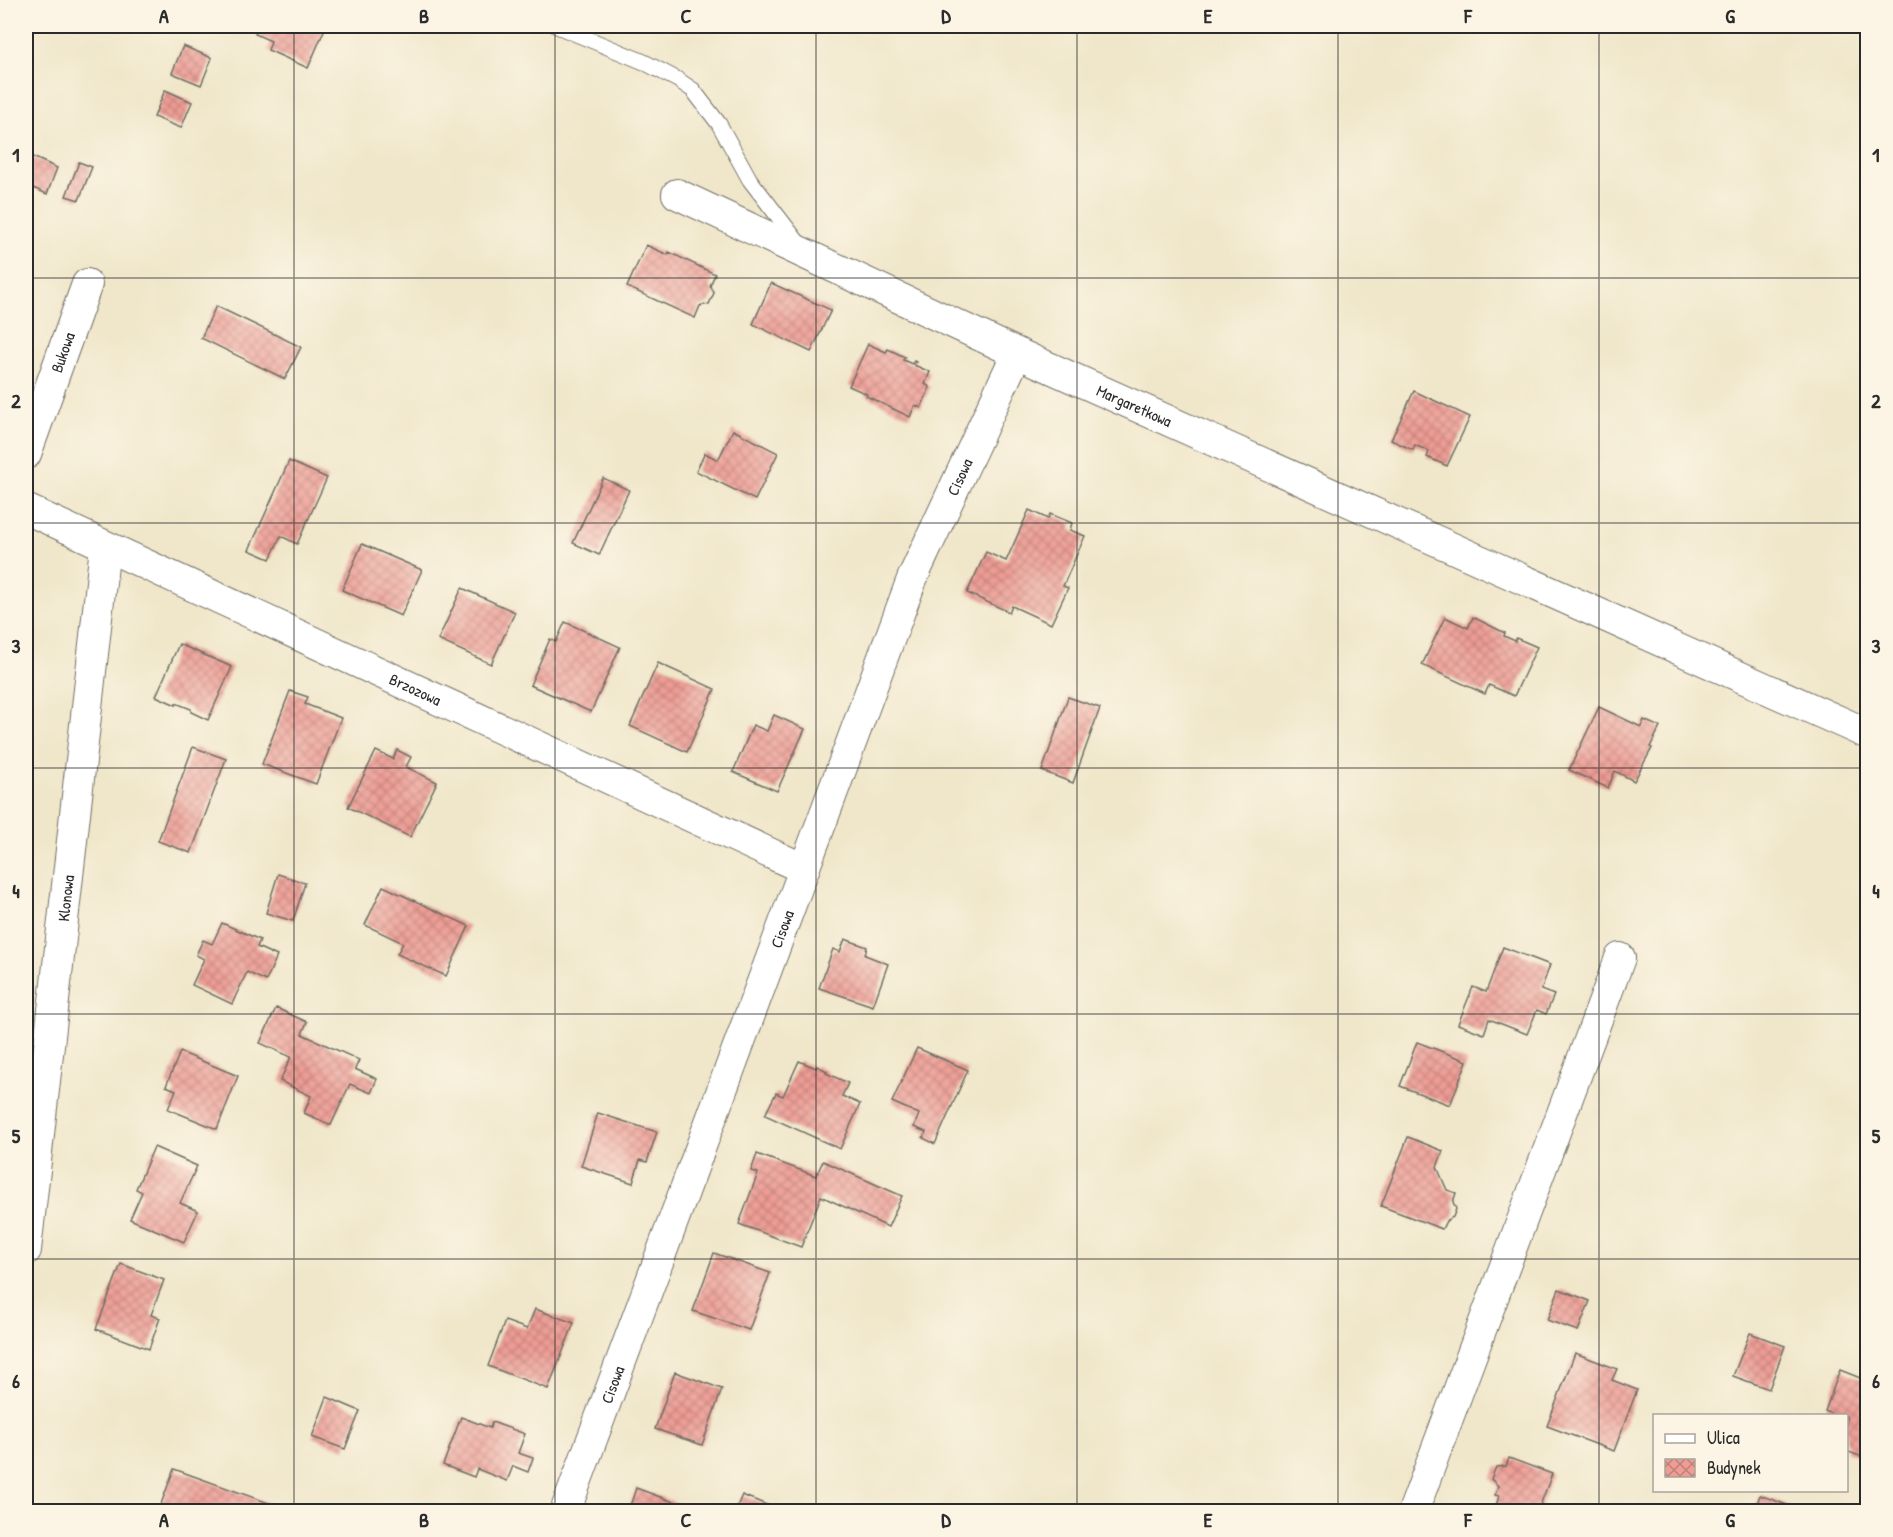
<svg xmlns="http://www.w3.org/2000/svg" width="1893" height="1537" viewBox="0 0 1893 1537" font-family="'Patrick Hand',sans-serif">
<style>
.building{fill:url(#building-cross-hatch)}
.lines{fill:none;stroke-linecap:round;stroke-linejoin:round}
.lane-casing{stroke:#706d63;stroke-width:17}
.street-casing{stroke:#706d63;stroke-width:32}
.lane{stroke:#fff;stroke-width:15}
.street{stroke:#fff;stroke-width:30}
.grid{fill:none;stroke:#2b2b2b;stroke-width:1.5;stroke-opacity:0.55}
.labels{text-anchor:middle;stroke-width:4.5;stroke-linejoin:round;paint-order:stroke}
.street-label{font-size:16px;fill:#2b2b2b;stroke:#fcf5e5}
.neatline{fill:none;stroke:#2b2b2b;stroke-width:2}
.grid-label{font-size:20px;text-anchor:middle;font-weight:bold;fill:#2b2b2b}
</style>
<defs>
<pattern id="building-cross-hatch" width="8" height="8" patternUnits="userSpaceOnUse" patternTransform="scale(1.5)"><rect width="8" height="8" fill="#ee9d95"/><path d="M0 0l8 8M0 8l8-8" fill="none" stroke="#c1807a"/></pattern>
</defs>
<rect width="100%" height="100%" fill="#fcf5e5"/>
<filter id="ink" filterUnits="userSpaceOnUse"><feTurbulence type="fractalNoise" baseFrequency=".0167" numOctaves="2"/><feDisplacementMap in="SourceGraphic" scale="12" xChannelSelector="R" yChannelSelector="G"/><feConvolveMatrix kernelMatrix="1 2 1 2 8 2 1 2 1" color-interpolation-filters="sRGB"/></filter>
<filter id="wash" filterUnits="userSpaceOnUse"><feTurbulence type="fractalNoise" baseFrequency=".008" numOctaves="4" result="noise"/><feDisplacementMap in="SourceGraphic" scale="24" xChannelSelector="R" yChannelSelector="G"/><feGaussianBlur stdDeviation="1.35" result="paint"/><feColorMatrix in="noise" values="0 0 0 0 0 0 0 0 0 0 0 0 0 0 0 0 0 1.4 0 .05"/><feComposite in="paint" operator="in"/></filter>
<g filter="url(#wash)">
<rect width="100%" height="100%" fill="#f0e7cb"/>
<g id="blocks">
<g class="building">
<path d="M259,26H326L308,68L268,50L271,41L255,34Z"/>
<path d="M183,46L212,58L201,85L172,73Z"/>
<path d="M165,90L192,102L181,128L154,117Z"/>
<path d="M26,154L57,168L47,194L26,185Z"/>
<path d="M79,162L92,167L79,200L66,196Z"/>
<path d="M646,245L668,255L669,252L715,274L710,286L714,293L709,304L700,306L695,318L627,287Z"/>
<path d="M771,283L831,310L811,352L753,324Z"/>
<path d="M216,306L301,347L285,379L201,338Z"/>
<path d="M868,344L886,352L888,349L905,357L903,360L912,364L914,361L916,362L914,365L930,372L925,384L930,387L921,408L915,405L910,417L866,396L867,394L849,386Z"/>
<path d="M1414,391L1470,417L1447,466L1427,457L1429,451L1415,445L1413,450L1391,440Z"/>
<path d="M733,430L778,453L755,500L696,471L705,453L718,460Z"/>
<path d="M289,461L327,478L297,544L281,536L270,559L249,550Z"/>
<path d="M603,478L629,490L599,555L573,543Z"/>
<path d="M1029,510L1048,519L1050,514L1072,523L1070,530L1085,536L1063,586L1068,588L1051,624L1012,606L1009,612L967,593L986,552L1006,561Z"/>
<path d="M362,544L422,570L401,616L342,590Z"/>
<path d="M462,588L515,612L491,664L438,640Z"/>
<path d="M1445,617L1468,628L1473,617L1505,633L1504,636L1515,641L1516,638L1537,647L1514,696L1489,685L1485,694L1422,665Z"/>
<path d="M565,622L620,647L591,712L530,685L550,639L556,642Z"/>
<path d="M179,644L232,667L208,720L191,712V709L176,703V705L156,696Z"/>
<path d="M658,663L715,689L687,752L630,726Z"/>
<path d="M290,691L308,697L305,704L341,718L316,784L262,764Z"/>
<path d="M1068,697L1100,708L1073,783L1042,771Z"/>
<path d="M1599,707L1641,727L1644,720L1660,727L1650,747L1652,748L1634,781L1615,771L1608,788L1569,770Z"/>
<path d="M774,715L805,729L777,791L733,772L753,725L767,731Z"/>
<path d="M193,747L226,759L191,853L158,841Z"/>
<path d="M397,750L411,757L406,767L437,782L410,837L348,807L376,751L393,759Z"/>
<path d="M278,874L305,883L293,921L266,913Z"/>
<path d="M383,886L469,926L446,976L397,954L403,943L365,925Z"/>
<path d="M222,923L260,940L257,947L277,956L266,981L247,972L232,1004L192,985L204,959L196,955L203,940L212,944Z"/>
<path d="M845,939L867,947L865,955L888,964L873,1006L819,988L833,949L840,952Z"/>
<path d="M1503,947L1550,965L1541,990L1554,995L1546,1014L1537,1010L1527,1034L1489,1019L1484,1034L1458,1024L1473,987L1486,992Z"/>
<path d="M276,1008L307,1022L302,1034L359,1060L355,1069L377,1079L371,1093L350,1084L331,1125L304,1113L311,1096L280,1081L291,1057L260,1043Z"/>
<path d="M1417,1042L1467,1061L1450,1105L1400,1086Z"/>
<path d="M917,1048L968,1070L935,1144L923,1138L926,1132L914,1127L919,1114L892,1102Z"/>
<path d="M180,1052L238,1076L217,1129L168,1109L176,1090L166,1086Z"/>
<path d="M799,1061L816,1068L817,1066L827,1071L826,1073L848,1083L842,1096L860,1104L840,1149L765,1115L776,1093L783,1096Z"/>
<path d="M598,1113L657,1132L647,1162L640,1160L633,1183L581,1166Z"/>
<path d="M1408,1137L1443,1151L1437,1167L1447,1190L1456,1193L1453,1202L1456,1209L1453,1217L1446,1221L1442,1229L1381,1206Z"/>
<path d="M154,1147L197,1166L180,1203L198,1211L184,1242L130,1219L142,1192L136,1189Z"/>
<path d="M757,1154L816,1176L823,1161L902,1196L888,1227L821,1196L801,1247L739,1224L758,1173L751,1171Z"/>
<path d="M714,1253L770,1273L749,1330L693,1311Z"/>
<path d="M121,1264L164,1280L151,1315L160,1318L149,1349L96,1329Z"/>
<path d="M1559,1289L1590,1301L1578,1331L1547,1320Z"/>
<path d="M535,1309L574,1323L548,1389L488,1366L505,1321L527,1329Z"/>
<path d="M1750,1333L1785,1346L1769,1389L1733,1376Z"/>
<path d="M1575,1353L1617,1369L1612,1380L1637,1390L1614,1451L1547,1426Z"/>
<path d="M1840,1370L1868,1381V1459L1846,1451V1416H1836L1825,1411Z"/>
<path d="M675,1372L722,1389L702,1445L655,1429Z"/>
<path d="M327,1397L360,1411L345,1449L312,1437Z"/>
<path d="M461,1417L490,1428L492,1422L525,1434L518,1453L533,1458L528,1472L513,1466L507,1481L477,1469L474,1477L443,1465Z"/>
<path d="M1509,1458L1552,1474L1538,1511L1533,1509L1532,1512H1494L1499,1496L1495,1495L1498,1486L1491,1479L1496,1467L1506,1466Z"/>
<path d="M174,1469L277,1506L275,1512H180L161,1504Z"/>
<path d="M636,1488L682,1505L679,1512H628Z"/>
<path d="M742,1495L782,1511V1512H735Z"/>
<path d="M1760,1495L1803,1511V1512H1754Z"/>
</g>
</g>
</g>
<g filter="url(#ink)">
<use href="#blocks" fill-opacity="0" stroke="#706d63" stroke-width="1.5"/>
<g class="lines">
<g class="lane-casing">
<path id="lane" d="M557,26L644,62L678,80L693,90L719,124L750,180L800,245"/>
</g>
<g class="street-casing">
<g id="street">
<path id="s1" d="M677,194L1017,353L1868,734"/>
<path id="s2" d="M26,454L87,284"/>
<path id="s3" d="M26,509L804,869"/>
<path id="s4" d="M26,1250L105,547"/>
<path id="s5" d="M565,1512L912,579L1017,353"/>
<path d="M1413,1512L1620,958"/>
</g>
</g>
<use href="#lane" class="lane"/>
<use href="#street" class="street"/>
</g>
</g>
<path class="grid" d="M294,26V1512M555,26V1512M816,26V1512M1077,26V1512M1338,26V1512M1599,26V1512M26,278H1868M26,523H1868M26,768H1868M26,1014H1868M26,1259H1868"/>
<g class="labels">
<g class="street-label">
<text dy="6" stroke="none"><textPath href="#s2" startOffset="108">Bukowa</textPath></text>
<text dy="6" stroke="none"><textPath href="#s1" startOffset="504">Margaretkowa</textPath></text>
<text dy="6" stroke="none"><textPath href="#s5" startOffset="1108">Cisowa</textPath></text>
<text dy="6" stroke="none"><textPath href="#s3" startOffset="429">Brzozowa</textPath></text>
<text dy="6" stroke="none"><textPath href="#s4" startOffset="354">Klonowa</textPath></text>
<text dy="6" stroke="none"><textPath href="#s5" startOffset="622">Cisowa</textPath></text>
<text dy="6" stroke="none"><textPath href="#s5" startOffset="136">Cisowa</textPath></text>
</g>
</g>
<rect width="1893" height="1537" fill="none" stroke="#fcf5e5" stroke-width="66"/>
<rect x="1653" y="1414" width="195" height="78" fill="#fcf5e5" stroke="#a8a49b" stroke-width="1.5"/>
<rect x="1665" y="1434" width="30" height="9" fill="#ffffff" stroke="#a8a49b" stroke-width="1.5"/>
<text x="1707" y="1444" font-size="18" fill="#2b2b2b">Ulica</text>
<rect x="1665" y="1459" width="30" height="18" fill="url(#building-cross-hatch)" stroke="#a8a49b" stroke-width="1.5"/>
<text x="1707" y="1474" font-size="18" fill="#2b2b2b">Budynek</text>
<rect x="33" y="33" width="1827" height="1471" class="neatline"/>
<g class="grid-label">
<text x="164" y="23">A</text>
<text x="424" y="23">B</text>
<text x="686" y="23">C</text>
<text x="946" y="23">D</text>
<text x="1208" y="23">E</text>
<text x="1468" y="23">F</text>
<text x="1730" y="23">G</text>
<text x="16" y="162">1</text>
<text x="1876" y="162">1</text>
<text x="16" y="408">2</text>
<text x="1876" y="408">2</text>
<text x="16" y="653">3</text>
<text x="1876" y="653">3</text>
<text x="16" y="898">4</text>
<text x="1876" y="898">4</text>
<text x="16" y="1143">5</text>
<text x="1876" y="1143">5</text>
<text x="16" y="1388">6</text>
<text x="1876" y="1388">6</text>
<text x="164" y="1527">A</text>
<text x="424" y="1527">B</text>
<text x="686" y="1527">C</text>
<text x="946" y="1527">D</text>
<text x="1208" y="1527">E</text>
<text x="1468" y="1527">F</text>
<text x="1730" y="1527">G</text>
</g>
</svg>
